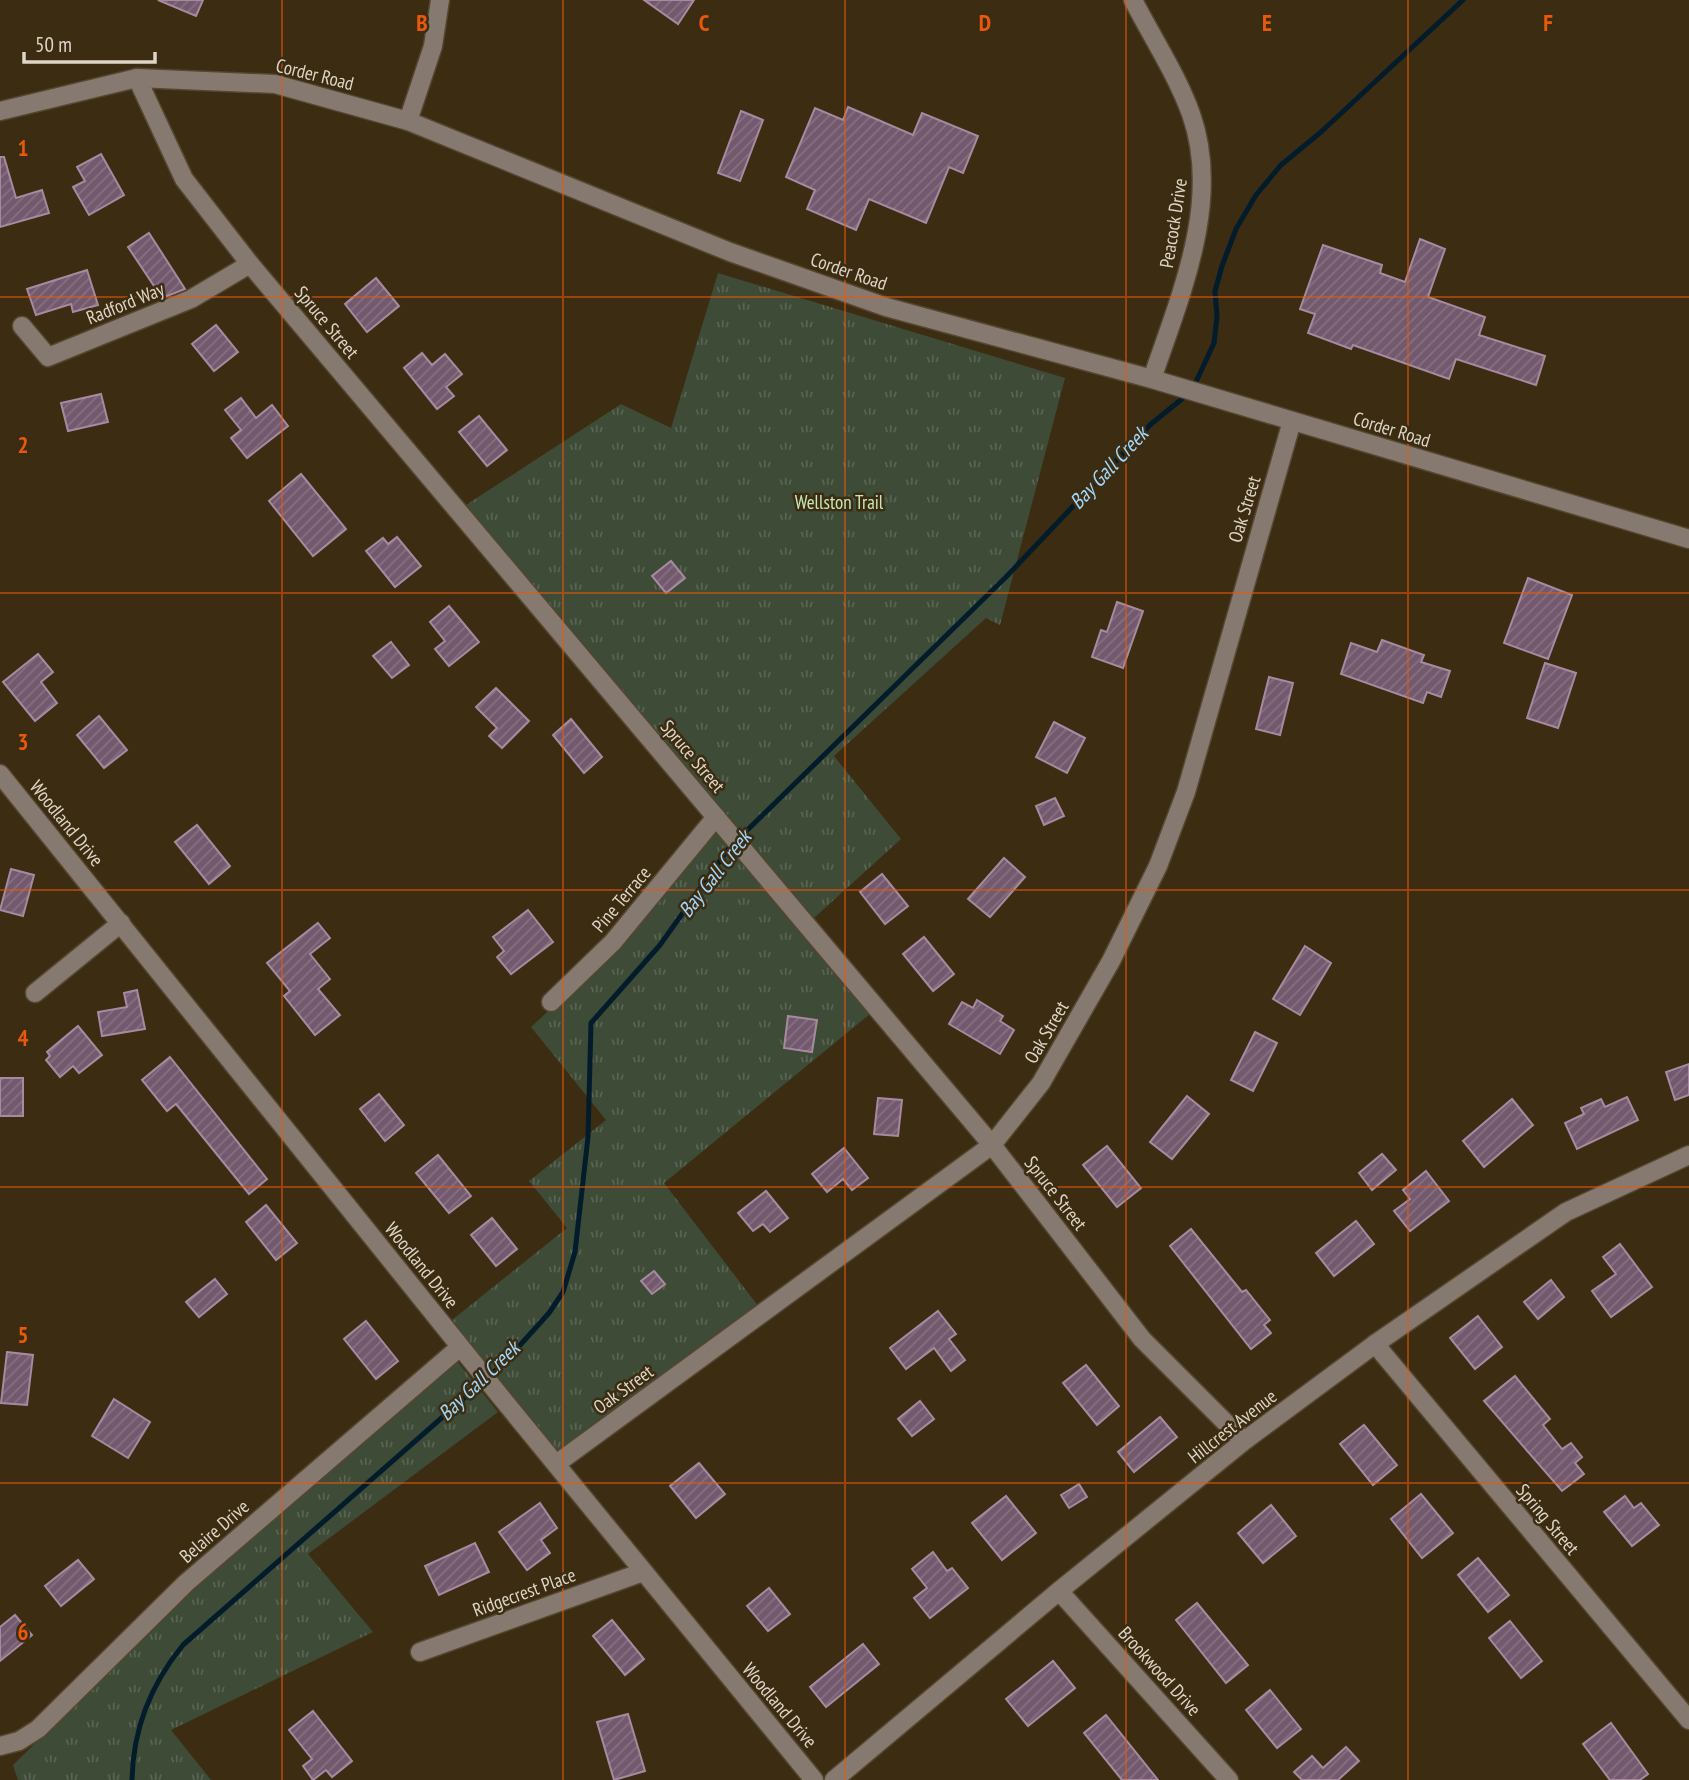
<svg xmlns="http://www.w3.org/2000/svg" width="1689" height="1780" viewBox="0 0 1689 1780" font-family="'PT Sans Narrow',sans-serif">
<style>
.park{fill:url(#park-tufts)}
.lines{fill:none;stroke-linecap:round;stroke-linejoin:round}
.stream{stroke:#021c2c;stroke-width:5}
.building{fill:url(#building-hatch);stroke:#a78aa0;stroke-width:2}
.minor-casing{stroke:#55472f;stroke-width:21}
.minor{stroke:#867970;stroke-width:18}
.grid{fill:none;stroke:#e8590c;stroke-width:2;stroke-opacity:0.55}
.labels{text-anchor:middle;stroke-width:5;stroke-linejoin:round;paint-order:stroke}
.street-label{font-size:19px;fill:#ded5c6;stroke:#3b2c12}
.park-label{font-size:19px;fill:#c7e8b8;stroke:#3b2c12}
.water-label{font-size:21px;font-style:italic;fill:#a3d8fc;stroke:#3b2c12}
.grid-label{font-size:23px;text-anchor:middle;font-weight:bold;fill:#e8590c;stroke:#3b2c12;stroke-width:5;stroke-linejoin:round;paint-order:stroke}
</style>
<defs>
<pattern id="park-tufts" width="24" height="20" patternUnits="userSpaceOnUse" patternTransform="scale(1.75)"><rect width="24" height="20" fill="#3d4b37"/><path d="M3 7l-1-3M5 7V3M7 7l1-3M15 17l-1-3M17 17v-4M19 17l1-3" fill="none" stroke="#596452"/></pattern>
<pattern id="building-hatch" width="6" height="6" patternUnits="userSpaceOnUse" patternTransform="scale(1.75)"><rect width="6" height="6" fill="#73596d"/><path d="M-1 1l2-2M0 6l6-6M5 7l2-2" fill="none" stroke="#867080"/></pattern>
</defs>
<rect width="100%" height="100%" fill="#3b2c12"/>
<g class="park">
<path d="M718,273L1065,378L1000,625L986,618L834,756L901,839L814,918L466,505L621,404L671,428Z"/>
<path d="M716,825L870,1014L664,1183L759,1307L559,1455L452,1320L567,1228L529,1181L606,1120L531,1027L622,943Z"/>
<path d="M457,1361L498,1412L308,1554L373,1632L171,1730L211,1780H18L13,1765L199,1583Z"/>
</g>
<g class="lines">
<g class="stream">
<path d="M1194,386L1214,343L1217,317L1215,291L1222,266L1236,229L1256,195L1281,165L1321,132L1463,0"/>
<path d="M132,1780C133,1729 151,1684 183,1645L503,1364L549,1313L563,1292L575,1252L588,1137L591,1023L660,945L729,848L1006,577L1151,424L1188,394"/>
</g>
</g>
<g class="building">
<path d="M158,0H203L196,16Z"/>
<path d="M644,0H694L678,24Z"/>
<path d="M848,107L913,135L922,113L978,136L963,173L949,167L926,223L869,199L856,230L807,209L815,190L786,177L815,108L843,120Z"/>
<path d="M741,111L763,120L740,181L718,173Z"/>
<path d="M101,154L124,195L89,215L73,187L85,181L77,167Z"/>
<path d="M0,157H4L16,198L42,190L49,213L0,227Z"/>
<path d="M149,233L185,289L162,298L128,247Z"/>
<path d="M1420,239L1445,249L1428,297L1485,317L1479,335L1545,356L1536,385L1456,359L1449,379L1353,345L1351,349L1308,333L1315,314L1300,309L1323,245L1382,265L1380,273L1405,282Z"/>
<path d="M87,270L98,305L73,312L71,304L36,315L27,289Z"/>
<path d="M376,278L399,306L367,332L345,304Z"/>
<path d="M216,325L238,352L214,371L192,344Z"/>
<path d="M422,353L432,365L445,354L462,374L446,387L454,396L437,409L404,368Z"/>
<path d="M101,394L108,422L68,431L61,403Z"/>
<path d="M241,398L256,418L272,405L288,426L247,458L231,438L241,430L225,410Z"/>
<path d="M479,416L507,450L487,466L459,432Z"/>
<path d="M301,474L346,529L313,556L269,501Z"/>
<path d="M397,537L421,566L395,587L366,551L383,538L388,544Z"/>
<path d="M671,561L685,578L666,593L652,576Z"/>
<path d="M1528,578L1572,595L1548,659L1504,643Z"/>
<path d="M1117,602L1143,611L1123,668L1092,657L1101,630L1107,632Z"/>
<path d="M449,606L479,642L449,666L435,649L445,641L430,622Z"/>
<path d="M1382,640L1424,655L1421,662L1450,671L1441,697L1427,692L1423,703L1341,674L1351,643L1377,652Z"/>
<path d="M391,642L409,665L392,678L373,656Z"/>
<path d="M38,654L53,672L41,682L57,703L35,721L3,682Z"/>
<path d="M1545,663L1576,673L1558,728L1527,718Z"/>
<path d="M1269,677L1293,683L1280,735L1256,729Z"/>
<path d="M496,688L529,721L502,748L489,736L497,728L476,707Z"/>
<path d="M99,716L127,750L104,768L77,735Z"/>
<path d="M571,719L602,757L584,773L553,735Z"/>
<path d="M1054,722L1085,738L1067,773L1036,757Z"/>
<path d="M1055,798L1064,816L1044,825L1036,806Z"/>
<path d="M197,825L230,866L209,884L175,842Z"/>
<path d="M1004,858L1025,877L990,917L968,899Z"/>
<path d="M11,869L34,875L23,916L0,910Z"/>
<path d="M882,874L908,906L885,924L860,892Z"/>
<path d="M528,910L553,942L511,974L497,957L504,951L493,937Z"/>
<path d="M318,923L330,938L310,954L330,979L318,989L340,1015L315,1035L284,996L290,991L267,963Z"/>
<path d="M924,937L954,974L933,991L903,954Z"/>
<path d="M1305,946L1331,963L1300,1015L1273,999Z"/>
<path d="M137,990L145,1029L102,1036L98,1012L127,1007L124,993Z"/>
<path d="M977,1000L1003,1016L1000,1021L1014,1030L1000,1054L949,1024L962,1002L973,1008Z"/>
<path d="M788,1016L817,1020L812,1052L784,1048Z"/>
<path d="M78,1026L102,1055L79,1073L73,1066L60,1077L46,1060L50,1056L47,1052Z"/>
<path d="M1255,1032L1277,1043L1253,1091L1231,1080Z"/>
<path d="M170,1057L267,1179L249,1194L176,1104L167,1111L142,1080Z"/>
<path d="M1689,1064V1095L1675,1100L1666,1072Z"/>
<rect x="0" y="1078" width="23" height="38"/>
<path d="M379,1094L404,1125L385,1141L360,1109Z"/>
<path d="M1187,1096L1209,1114L1172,1159L1150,1142Z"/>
<path d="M1627,1097L1638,1120L1577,1149L1565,1123L1584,1114L1581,1108L1601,1099L1605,1107Z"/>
<path d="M878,1098L902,1100L898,1136L874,1134Z"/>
<path d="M1512,1099L1533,1125L1484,1167L1463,1141Z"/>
<path d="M1107,1146L1141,1188L1117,1207L1083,1165Z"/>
<path d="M844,1148L868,1178L852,1190L843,1179L827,1192L812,1174Z"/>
<path d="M1382,1154L1396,1170L1372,1190L1359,1173Z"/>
<path d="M438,1155L471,1196L449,1213L416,1173Z"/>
<path d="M1426,1171L1449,1201L1410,1231L1394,1211L1410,1199L1403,1190Z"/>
<path d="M766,1191L788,1218L770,1232L763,1224L753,1231L738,1213Z"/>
<path d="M266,1205L297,1243L276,1260L246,1222Z"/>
<path d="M492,1218L517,1249L496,1266L471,1235Z"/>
<path d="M1356,1221L1374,1244L1334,1276L1316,1253Z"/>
<path d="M1191,1229L1242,1292L1246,1290L1270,1320L1264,1325L1271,1333L1251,1349L1170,1246Z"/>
<path d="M1620,1244L1652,1287L1611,1317L1592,1291L1616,1274L1603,1257Z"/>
<path d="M654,1271L665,1284L652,1294L641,1281Z"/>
<path d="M215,1279L227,1294L199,1317L186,1302Z"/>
<path d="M1551,1280L1564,1297L1538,1319L1524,1302Z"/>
<path d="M938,1311L956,1334L949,1339L965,1360L951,1371L934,1348L906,1369L890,1348Z"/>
<path d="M1478,1316L1502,1347L1475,1369L1450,1338Z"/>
<path d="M366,1321L398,1361L376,1379L344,1339Z"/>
<path d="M7,1352L33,1355L27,1405L1,1403Z"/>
<path d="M1086,1365L1119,1406L1097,1425L1063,1383Z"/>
<path d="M1515,1376L1550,1419L1543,1425L1562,1449L1571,1443L1582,1457L1575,1463L1584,1474L1562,1491L1484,1401Z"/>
<path d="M114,1399L150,1422L128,1458L92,1436Z"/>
<path d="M920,1401L934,1419L912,1436L898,1419Z"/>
<path d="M1160,1417L1177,1437L1134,1472L1118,1452Z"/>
<path d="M1364,1425L1397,1465L1373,1485L1340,1444Z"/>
<path d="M699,1463L725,1494L696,1518L670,1486Z"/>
<path d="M1079,1484L1087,1497L1069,1508L1061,1495Z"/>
<path d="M1421,1494L1453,1533L1422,1558L1391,1519Z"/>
<path d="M1006,1496L1036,1533L1002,1560L972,1523Z"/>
<path d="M1625,1496L1634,1508L1641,1503L1659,1525L1632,1546L1604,1512Z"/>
<path d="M540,1503L557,1528L541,1540L550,1553L527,1570L499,1532Z"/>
<path d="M1271,1505L1296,1536L1263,1563L1238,1533Z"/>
<path d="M475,1543L489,1572L439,1595L425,1566Z"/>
<path d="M933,1552L947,1571L952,1568L968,1588L930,1618L914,1598L927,1588L912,1569Z"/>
<path d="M1478,1558L1509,1595L1488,1612L1458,1575Z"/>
<path d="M78,1560L94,1579L61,1606L45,1586Z"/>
<path d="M769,1588L790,1614L768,1631L747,1606Z"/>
<path d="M1197,1603L1248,1665L1226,1683L1176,1620Z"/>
<path d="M15,1615L32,1635L0,1661V1627Z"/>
<path d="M612,1620L644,1659L625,1675L593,1636Z"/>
<path d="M1510,1621L1542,1661L1521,1678L1489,1638Z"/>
<path d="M863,1644L879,1664L826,1707L810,1687Z"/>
<path d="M1053,1661L1075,1688L1028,1726L1006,1699Z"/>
<path d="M1270,1690L1301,1729L1277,1748L1246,1710Z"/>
<path d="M313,1711L352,1761L332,1777L326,1770L313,1780L303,1766L312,1759L289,1730Z"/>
<path d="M628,1714L645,1771L614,1780L597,1722Z"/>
<path d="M1106,1715L1158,1780H1122L1084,1733Z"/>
<path d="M1611,1723L1648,1774L1640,1780H1610L1583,1744Z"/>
<path d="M1346,1747L1359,1761L1338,1780H1302L1294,1772L1312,1756L1323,1768Z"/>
</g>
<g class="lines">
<g class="minor-casing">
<g id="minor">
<path d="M1133,0C1152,37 1177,75 1191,114C1222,201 1180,296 1152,379"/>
<path d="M137,78L184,179L250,264L992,1145L1142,1339L1244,1441"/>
<path d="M0,111L137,78L275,84L408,121L730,252L886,307L1152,379L1689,539"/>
<path d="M408,121L433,46L440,0"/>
<path d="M22,326L48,357L191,299L250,264"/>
<path d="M0,774L496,1391L814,1780"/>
<path d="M35,993L121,923"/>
<path d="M551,1002L613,942L716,817"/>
<path d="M1375,1344L1689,1720"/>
<path d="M556,1464L992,1145L1041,1083L1111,961L1158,866L1186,792L1292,421"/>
<path d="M1059,1591L1229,1780"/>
<path d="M420,1652L643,1572"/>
<path d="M0,1746L19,1741L38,1729L186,1583L460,1347"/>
<path d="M834,1780L1059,1591L1244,1441L1375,1344L1566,1212L1689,1155"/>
</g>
</g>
<use href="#minor" class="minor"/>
</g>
<path class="grid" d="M282,0V1780M563,0V1780M845,0V1780M1126,0V1780M1408,0V1780M0,297H1689M0,593H1689M0,890H1689M0,1187H1689M0,1483H1689"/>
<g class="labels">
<g class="street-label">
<text transform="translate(315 74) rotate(14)" y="7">Corder Road</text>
<text transform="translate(1173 223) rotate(-81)" y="7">Peacock Drive</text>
<text transform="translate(849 271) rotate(19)" y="7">Corder Road</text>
<text transform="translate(125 303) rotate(-22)" y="7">Radford Way</text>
<text transform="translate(327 322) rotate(50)" y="7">Spruce Street</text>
<text transform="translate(1392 429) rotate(17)" y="7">Corder Road</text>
<text transform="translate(1244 509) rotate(-73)" y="7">Oak Street</text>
<text transform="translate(693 756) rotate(50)" y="7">Spruce Street</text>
<text transform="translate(67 823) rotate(51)" y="7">Woodland Drive</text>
<text transform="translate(621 899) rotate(-50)" y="7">Pine Terrace</text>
<text transform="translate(1046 1032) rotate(-60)" y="7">Oak Street</text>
<text transform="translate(1056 1193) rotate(52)" y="7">Spruce Street</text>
<text transform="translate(422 1265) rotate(51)" y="7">Woodland Drive</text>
<text transform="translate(623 1389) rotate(-36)" y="7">Oak Street</text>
<text transform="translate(1232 1426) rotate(-38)" y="7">Hillcrest Avenue</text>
<text transform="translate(1548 1519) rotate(50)" y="7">Spring Street</text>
<text transform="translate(214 1531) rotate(-41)" y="7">Belaire Drive</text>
<text transform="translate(524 1592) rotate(-20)" y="7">Ridgecrest Place</text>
<text transform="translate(1160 1671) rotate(48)" y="7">Brookwood Drive</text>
<text transform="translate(780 1705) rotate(50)" y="7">Woodland Drive</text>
</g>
<g class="park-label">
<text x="839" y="509">Wellston Trail</text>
</g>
<g class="water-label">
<text transform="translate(1109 468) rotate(-47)" y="7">Bay Gall Creek</text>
<text transform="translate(715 874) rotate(-52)" y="7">Bay Gall Creek</text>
<text transform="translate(479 1381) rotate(-44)" y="7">Bay Gall Creek</text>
</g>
</g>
<g class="grid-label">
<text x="422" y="31">B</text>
<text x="704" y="31">C</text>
<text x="985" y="31">D</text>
<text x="1267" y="31">E</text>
<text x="1548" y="31">F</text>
<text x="23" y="156">1</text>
<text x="23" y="453">2</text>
<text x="23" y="750">3</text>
<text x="23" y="1046">4</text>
<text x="23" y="1343">5</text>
<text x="23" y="1640">6</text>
</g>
<path d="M24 52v10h131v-10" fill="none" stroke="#ded5c6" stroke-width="3.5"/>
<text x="35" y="52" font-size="21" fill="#ded5c6" stroke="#3b2c12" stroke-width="5" paint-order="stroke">50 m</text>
</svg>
